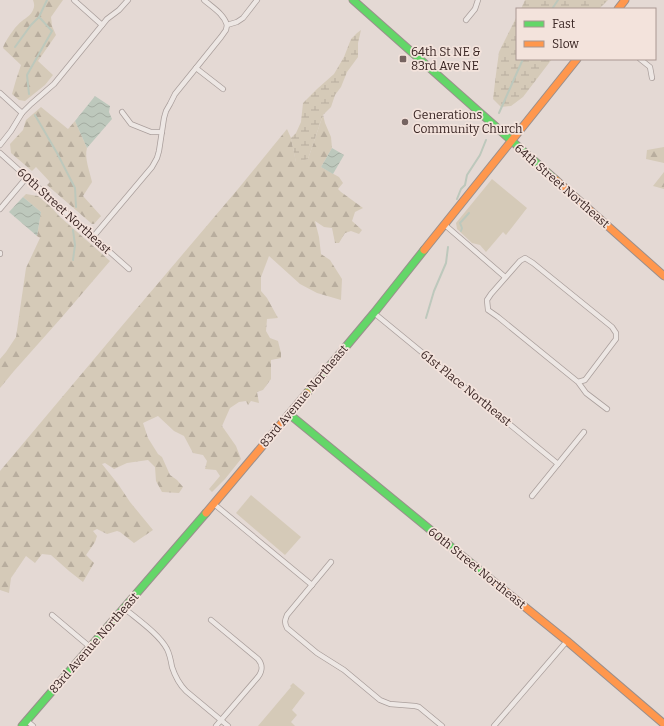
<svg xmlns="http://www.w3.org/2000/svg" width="664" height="726" viewBox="0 0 664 726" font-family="Bitter,serif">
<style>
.forest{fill:url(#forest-firs)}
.wetland{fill:url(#wetland-marsh)}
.park{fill:#d5cab8}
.water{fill:url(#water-waves)}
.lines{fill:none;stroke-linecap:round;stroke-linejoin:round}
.stream{stroke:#bdc8bc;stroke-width:2}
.street-casing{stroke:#aa9f9c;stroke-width:6}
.fast-casing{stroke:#9a8f8c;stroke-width:9}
.slow-casing{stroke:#9a8f8c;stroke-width:9}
.street{stroke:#ede7e4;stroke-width:4.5}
.fast{stroke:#63d668;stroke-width:7}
.slow{stroke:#ff974d;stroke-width:7}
.poi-dot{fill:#756461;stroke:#f3e3dc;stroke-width:1.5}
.labels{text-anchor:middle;stroke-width:3.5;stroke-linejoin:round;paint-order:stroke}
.poi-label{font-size:12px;fill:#392523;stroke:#f3e3dc;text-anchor:start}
.street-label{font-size:12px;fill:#392523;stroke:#f3e3dc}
</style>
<defs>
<pattern id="forest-firs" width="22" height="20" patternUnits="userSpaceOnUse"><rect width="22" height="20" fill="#d5cab8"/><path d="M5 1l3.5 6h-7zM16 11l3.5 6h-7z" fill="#b8ad9e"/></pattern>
<pattern id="wetland-marsh" width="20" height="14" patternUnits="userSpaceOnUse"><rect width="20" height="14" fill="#d5cab8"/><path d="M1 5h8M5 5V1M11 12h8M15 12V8" fill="none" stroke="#b8ad9e"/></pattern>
<pattern id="water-waves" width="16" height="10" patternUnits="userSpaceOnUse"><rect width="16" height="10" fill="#bdc8bc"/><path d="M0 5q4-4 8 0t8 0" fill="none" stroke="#a3aca1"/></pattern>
</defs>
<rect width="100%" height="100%" fill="#e4d9d4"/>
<g class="forest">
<path d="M33,0H63L51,17L52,26L56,35L38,61L53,75L45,85L25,101L19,100L12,94L16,80L21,65L3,48C5,41 16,25 22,21C26,18 31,15 33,10C35,6 34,3 33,0Z"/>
<path d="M41,107L68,129L75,121L87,148C84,158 90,172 92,182L83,196L101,216L94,224H92L47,185L50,182L36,167L32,171L11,153L10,144L23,130L26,120Z"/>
<path d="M323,115L325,123L331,137L332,148L321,167L339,177L343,183L338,189L341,192L363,208L355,212L352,221L362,230L359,234L351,231L345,233L339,243H335L332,228L324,227L315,221L319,237L321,254L330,260L342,279L341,300L317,293L300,284L269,256L261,277V291L267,298L278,318L267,319L266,331L270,338L278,341L281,353V358L271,360V379L263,390L257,392L259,403L251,401L248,405L246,401L239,402L230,408L222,426L236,446L241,459L225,479L212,492L209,489L220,476L216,470L205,469L207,461L203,455L193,453L184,436L174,431L158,416L143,423L148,438L158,454L162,457L170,475L177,480L183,487L179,493L162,492L156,481L155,467L148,460L127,463L114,469L105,463L102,464L118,484L130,502L153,530L134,543L120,532L117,531L107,534L97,529L93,531L97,536L95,542L86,555L94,563L83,582L69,571L51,555L42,554L35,563L26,556L11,578L9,593L0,590V471L121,327L238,189L287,129L291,138L296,162L308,159Z"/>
<path d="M664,147V163L646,159L647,150Z"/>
<path d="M664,172V189L653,186Z"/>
<path d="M26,194L38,196L51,207L59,216L110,261L62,317L14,371L0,388V359L6,352L16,337L26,268L40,238L37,236L41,212L23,197Z"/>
</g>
<g class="wetland">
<path d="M525,0H608L599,9H521Z"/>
<path d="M517,16V59H552L523,97L511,106L501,107L493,99L496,74L499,52Z"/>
<path d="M361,30L358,43V57L347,72L341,87L335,95L331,107L323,115L308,159L296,163L291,138L296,133L301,122L303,103L317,89L334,74L344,57L351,39L357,33Z"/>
</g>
<g class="park">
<path d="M492,179L527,208L506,235L503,232L486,252L480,245L472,243L457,229L456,223Z"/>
<path d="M251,495L301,537L285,555L236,513Z"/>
<path d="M293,683L305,693L292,710L297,715L291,722L295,726H258L291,687L290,686Z"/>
</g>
<g class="water">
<path d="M95,96L110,106L109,112L112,119L87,148L75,121Z"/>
<path d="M332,148L344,155L333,174L321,167Z"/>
<path d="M23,197L41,212L37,236L9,212Z"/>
</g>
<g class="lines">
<g class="stream">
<path d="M552,9L558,0"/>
<path d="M15,47L31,25L39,17"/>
<path d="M29,94L27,75L52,31L39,17L47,0"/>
<path d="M499,113L523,59"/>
<path d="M35,115L57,153L75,188L76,207"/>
<path d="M457,199L461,189L465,185L467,175L480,155L486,140"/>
<path d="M73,230L75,245L73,260"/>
<path d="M461,231L462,228L460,223L469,213"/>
<path d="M426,318L434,291L446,263L448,247"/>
</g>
<g class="street-casing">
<g id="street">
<path d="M74,0L102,25"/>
<path d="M204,0C212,7 224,14 227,25"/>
<path d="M466,20L475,9L478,0"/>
<path d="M640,59L650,67L652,78"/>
<path d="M196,68L223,89"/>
<path d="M0,93L22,113"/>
<path d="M122,112L131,124L151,132H162"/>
<path d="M0,145L11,131L22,113L31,104L54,84L107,19L119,10L128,0"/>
<path d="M0,153L93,237L129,269"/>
<path d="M0,209L27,177"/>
<path d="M445,225L505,277"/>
<path d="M93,237L152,167L157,158L159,151L164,118L166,111L170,104L175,94L221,37L226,30L227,25L237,22L243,18L257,0"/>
<path d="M0,253V254"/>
<path d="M374,313L558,464"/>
<path d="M578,382L585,380L616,339V333L612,327L533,263L525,258L520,261L491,294L487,300L488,310L498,317L578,382L586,393L607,409"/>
<path d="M532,496L584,432"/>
<path d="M214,504L312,585"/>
<path d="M331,562L287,615C285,620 284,622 287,628L317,653L344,670L380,700L390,704L415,706L419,707L442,726"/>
<path d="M124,608C137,619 159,634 167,649C170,655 171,661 172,667C175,676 179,684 186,691L228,726"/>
<path d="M52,615L90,647"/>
<path d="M211,620L258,659C263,665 263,670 258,677L216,726"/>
<path d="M26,720L33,726"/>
<path d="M494,726L567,641"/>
</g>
</g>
<g class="fast-casing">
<g id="fast">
<path d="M353,0L556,180"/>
<path d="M307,393L374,313L424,250"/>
<path d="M289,414L494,582"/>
<path d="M22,726L206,513"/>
</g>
</g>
<g class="slow-casing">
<g id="slow">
<path d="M618,9L625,0"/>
<path d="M556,180L664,276"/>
<path d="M424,250L577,59"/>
<path d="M206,513L307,393"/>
<path d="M494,582L567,641L664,724"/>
</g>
</g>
<use href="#street" class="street"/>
<use href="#fast" class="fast"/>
<use href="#slow" class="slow"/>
</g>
<g class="poi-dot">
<rect x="399" y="55" width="8" height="8" rx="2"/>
<circle cx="405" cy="122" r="4"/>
</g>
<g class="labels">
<g class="poi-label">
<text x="411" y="56">64th St NE &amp;<tspan x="411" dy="14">83rd Ave NE</tspan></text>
<text x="413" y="119">Generations<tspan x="413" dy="14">Community Church</tspan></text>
</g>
<g class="street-label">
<text transform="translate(562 186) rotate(41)" y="4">64th Street Northeast</text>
<text transform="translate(64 211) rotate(42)" y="4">60th Street Northeast</text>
<text transform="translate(466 388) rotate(39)" y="4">61st Place Northeast</text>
<text transform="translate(304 396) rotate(-50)" y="4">83rd Avenue Northeast</text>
<text transform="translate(477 568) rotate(39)" y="4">60th Street Northeast</text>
<text transform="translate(94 643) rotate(-49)" y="4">83rd Avenue Northeast</text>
</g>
</g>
<rect x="516" y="8" width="140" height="52" fill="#f3e3dc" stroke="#a99792"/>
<rect x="524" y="21" width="20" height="6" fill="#63d668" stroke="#a99792"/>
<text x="552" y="28" font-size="12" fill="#392523">Fast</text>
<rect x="524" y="41" width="20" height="6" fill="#ff974d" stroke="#a99792"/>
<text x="552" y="48" font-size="12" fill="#392523">Slow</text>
</svg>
